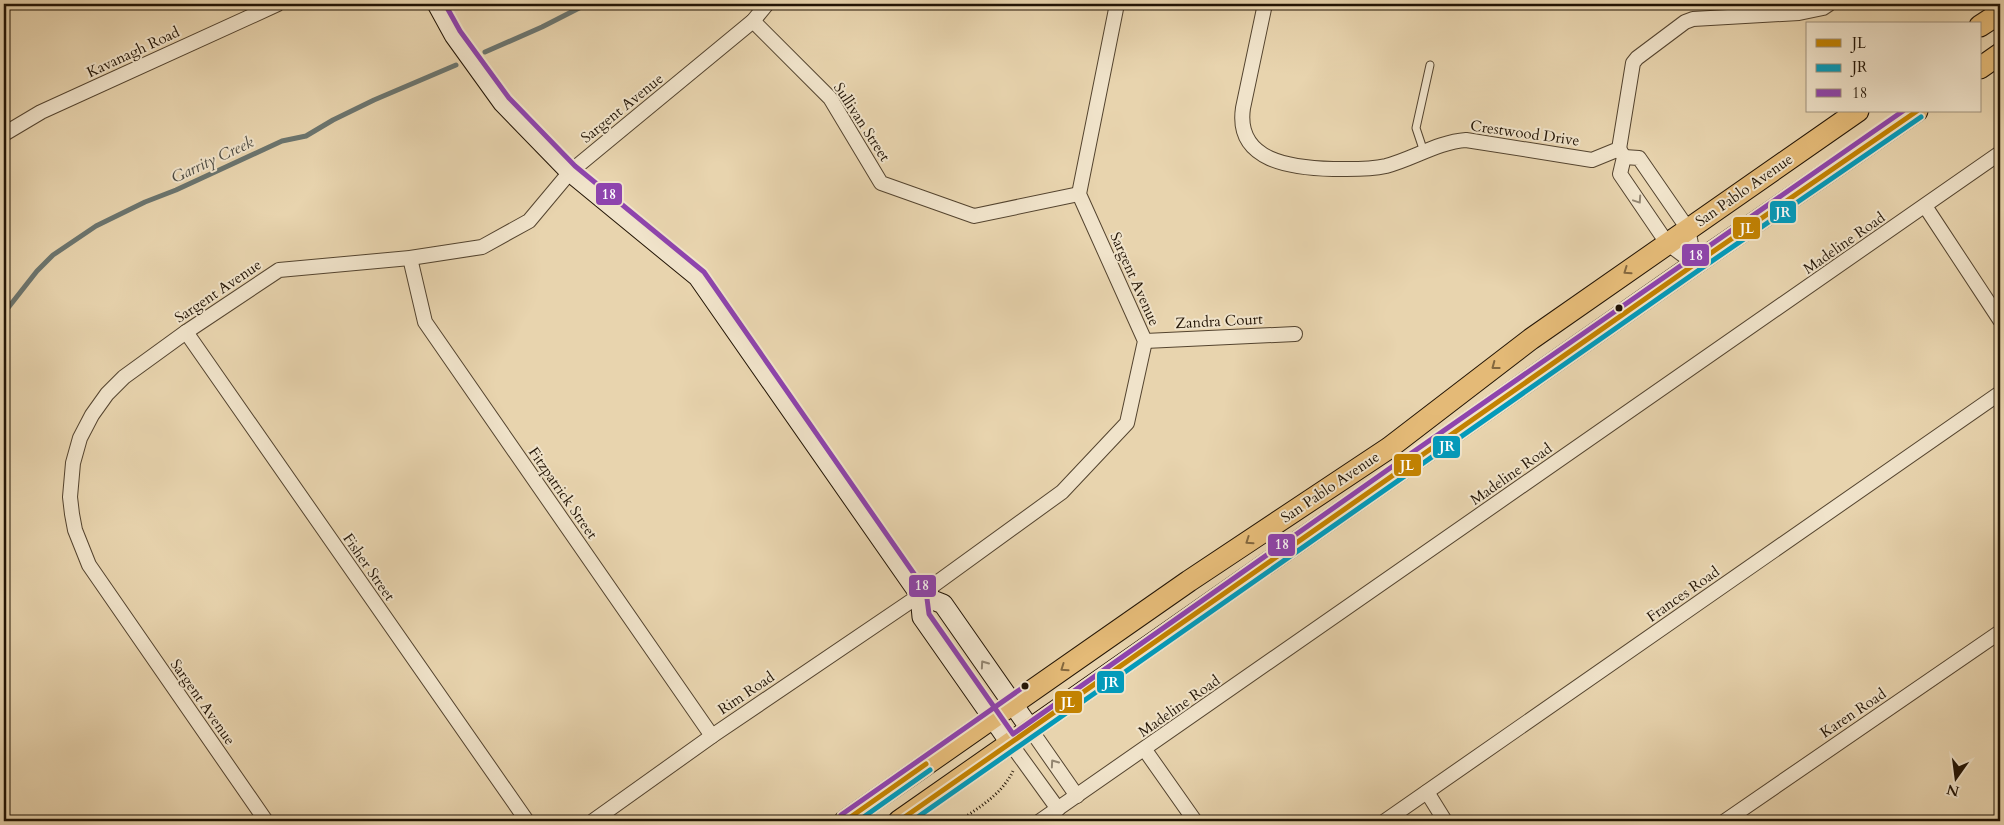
<svg xmlns="http://www.w3.org/2000/svg" width="2004" height="825" viewBox="0 0 2004 825" font-family="Cardo,serif">
<style>
.lines{fill:none;stroke-linecap:round;stroke-linejoin:round}
.stream{stroke:#6b756f;stroke-width:5}
.lane-casing{stroke:#54442f;stroke-width:9}
.street-casing{stroke:#54442f;stroke-width:16}
.secondary-casing{stroke:#221405;stroke-width:21}
.primary-casing{stroke:#221405;stroke-width:23}
.path{stroke:#221405;stroke-width:3;stroke-dasharray:1 2.5;stroke-linecap:butt}
.lane{stroke:#f0e3ca;stroke-width:7}
.street{stroke:#f0e3ca;stroke-width:14}
.secondary{stroke:#f0e3ca;stroke-width:19}
.primary{stroke:#e4ba77;stroke-width:21}
.bus-1-casing{stroke:#f0e3ca;stroke-width:9}
.bus-2-casing{stroke:#f0e3ca;stroke-width:9}
.bus-3-casing{stroke:#f0e3ca;stroke-width:9}
.bus-1{stroke:#c28201;stroke-width:5}
.bus-2{stroke:#039aba;stroke-width:5}
.bus-3{stroke:#8e44ad;stroke-width:5}
.oneway{stroke:#938671}
.oneway2{stroke:#83673e}
.bus-dot{fill:#221405;stroke:#f0e3ca;stroke-width:2}
.labels{text-anchor:middle;stroke-width:4;stroke-linejoin:round;paint-order:stroke}
.street-label{font-size:15px;fill:#221405;stroke:#f0e3ca}
.water-label{font-size:16px;font-style:italic;fill:#4d4c43;stroke:#f0e3ca}
.line-badge{stroke:#f0e3ca;stroke-width:2}
.badge-label{font-size:14px;text-anchor:middle;font-weight:bold;fill:#fff}
</style>
<rect width="100%" height="100%" fill="#e8d4ae"/>
<filter id="stains"><feTurbulence type="fractalNoise" baseFrequency=".004" numOctaves="4"/><feColorMatrix values="0 0 0 0 .2 0 0 0 0 .09 0 0 0 0 .02 0 0 0 .5 -.17"/></filter>
<radialGradient id="worn" r=".72"><stop offset=".6" stop-color="#630" stop-opacity="0"/><stop offset="1" stop-color="#630" stop-opacity=".3"/></radialGradient>
<g class="lines">
<g class="stream">
<path d="M485,52L542,27L587,4"/>
<path d="M4,313L37,271L53,255L96,226L145,202L176,190L282,141L306,136L333,120L374,100L456,65"/>
</g>
<g class="lane-casing">
<g id="lane">
<path d="M1735,4L1743,15"/>
<path d="M1424,152L1416,128L1430,65"/>
</g>
</g>
<g class="street-casing">
<g id="street">
<path d="M1265,4L1243,108C1235,162 1293,168 1333,169C1351,169 1368,170 1386,166C1413,159 1438,142 1466,140L1592,160L1619,149L1633,63L1637,58L1685,22L1693,19L1799,13L1823,8L1829,4"/>
<path d="M753,21L830,98L881,183L974,216L1079,194"/>
<path d="M4,134L41,112L278,4"/>
<path d="M1619,149L1624,157L1620,174L1667,243L1695,264"/>
<path d="M1624,157L1639,158L1688,229L1695,264"/>
<path d="M1925,206L2000,320"/>
<path d="M410,258L425,322L712,736"/>
<path d="M186,332L527,821"/>
<path d="M1145,341L1295,334"/>
<path d="M1031,730L1077,796"/>
<path d="M1011,744L1058,809"/>
<path d="M1145,750L1195,821"/>
<path d="M1427,792L1445,821"/>
<path d="M266,821L89,565L75,530L72,514L70,497L73,463L80,438L92,415L107,394L124,377L186,332L279,270L410,258L482,247L529,221L570,172L753,21L767,4"/>
<path d="M593,821L712,736L920,595L1062,492L1127,423L1145,341L1079,194L1117,4"/>
<path d="M1040,821L2000,153"/>
<path d="M1385,821L2000,393"/>
<path d="M1725,821L2000,632"/>
</g>
</g>
<g class="secondary-casing">
<g id="secondary">
<path d="M437,4L454,35L503,103L570,172L698,277L920,595L922,617L1011,744"/>
<path d="M920,595L943,604L1031,730"/>
</g>
</g>
<g class="primary-casing">
<g id="primary">
<path d="M1980,26L2000,13"/>
<path d="M1980,68L2000,54"/>
<path d="M845,821L1189,581L1389,448L1531,339L1858,111"/>
<path d="M899,821L1695,264L1917,111"/>
</g>
</g>
<path class="path" d="M959,821C980,807 1002,794 1013,771"/>
<use href="#lane" class="lane"/>
<use href="#street" class="street"/>
<use href="#secondary" class="secondary"/>
<use href="#primary" class="primary"/>
<g class="bus-1-casing">
<g id="bus-1">
<path d="M845,821L926,764"/>
<path d="M899,821L1695,264L1917,111"/>
</g>
</g>
<g class="bus-2-casing">
<g id="bus-2">
<path d="M858,821L930,770"/>
<path d="M912,821L1699,270L1921,117"/>
</g>
</g>
<g class="bus-3-casing">
<g id="bus-3">
<path d="M445,4L460,31L509,98L575,166L704,272L926,591L929,614L1013,734L1403,459L1903,111"/>
<path d="M841,815L1025,686"/>
</g>
</g>
<use href="#bus-1" class="bus-1"/>
<use href="#bus-2" class="bus-2"/>
<use href="#bus-3" class="bus-3"/>
</g>
<defs><path id="oneway-chevron" d="M-2-3.5L2.5 0L-2 3.5" fill="none" stroke-width="1.6" stroke-linecap="round" stroke-linejoin="round" transform="scale(1.25)"/></defs>
<g class="oneway">
<use href="#oneway-chevron" transform="translate(1638 200) rotate(56)"/>
<use href="#oneway-chevron" transform="translate(984 664) rotate(-125)"/>
<use href="#oneway-chevron" transform="translate(1054 763) rotate(-125)"/>
</g>
<g class="oneway2">
<use href="#oneway-chevron" transform="translate(1627 271) rotate(145)"/>
<use href="#oneway-chevron" transform="translate(1495 366) rotate(143)"/>
<use href="#oneway-chevron" transform="translate(1249 541) rotate(146)"/>
<use href="#oneway-chevron" transform="translate(1064 668) rotate(145)"/>
</g>
<g class="bus-dot">
<circle cx="1619" cy="308" r="4.5"/>
<circle cx="1025" cy="686" r="4.5"/>
</g>
<g class="labels">
<g class="street-label">
<text transform="translate(133 52) rotate(-25)" y="5">Kavanagh Road</text>
<text transform="translate(622 108) rotate(-39)" y="5">Sargent Avenue</text>
<text transform="translate(862 122) rotate(57)" y="5">Sullivan Street</text>
<text transform="translate(1525 133) rotate(8)" y="5">Crestwood Drive</text>
<text transform="translate(1744 190) rotate(-35)" y="5">San Pablo Avenue</text>
<text transform="translate(1844 243) rotate(-35)" y="5">Madeline Road</text>
<text transform="translate(1135 279) rotate(66)" y="5">Sargent Avenue</text>
<text transform="translate(218 291) rotate(-34)" y="5">Sargent Avenue</text>
<text transform="translate(1219 321) rotate(-3)" y="5">Zandra Court</text>
<text transform="translate(1511 474) rotate(-35)" y="5">Madeline Road</text>
<text transform="translate(1330 487) rotate(-34)" y="5">San Pablo Avenue</text>
<text transform="translate(563 493) rotate(55)" y="5">Fitzpatrick Street</text>
<text transform="translate(369 567) rotate(55)" y="5">Fisher Street</text>
<text transform="translate(1683 594) rotate(-35)" y="5">Frances Road</text>
<text transform="translate(746 693) rotate(-34)" y="5">Rim Road</text>
<text transform="translate(203 702) rotate(55)" y="5">Sargent Avenue</text>
<text transform="translate(1179 706) rotate(-35)" y="5">Madeline Road</text>
<text transform="translate(1853 713) rotate(-34)" y="5">Karen Road</text>
</g>
<g class="water-label">
<text transform="translate(212 159) rotate(-25)" y="6">Garrity Creek</text>
</g>
</g>
<g class="line-badge">
<rect x="595" y="182" width="28" height="24" rx="5" fill="#8e44ad"/>
<rect x="1769" y="200" width="28" height="24" rx="5" fill="#039aba"/>
<rect x="1732" y="216" width="29" height="24" rx="5" fill="#c28201"/>
<rect x="1681" y="243" width="29" height="24" rx="5" fill="#8e44ad"/>
<rect x="1432" y="435" width="29" height="24" rx="5" fill="#039aba"/>
<rect x="1393" y="453" width="29" height="24" rx="5" fill="#c28201"/>
<rect x="1267" y="533" width="29" height="24" rx="5" fill="#8e44ad"/>
<rect x="908" y="574" width="29" height="24" rx="5" fill="#8e44ad"/>
<rect x="1096" y="670" width="29" height="24" rx="5" fill="#039aba"/>
<rect x="1054" y="690" width="29" height="24" rx="5" fill="#c28201"/>
</g>
<g class="badge-label">
<text x="609" y="199">18</text>
<text x="1783" y="217">JR</text>
<text x="1747" y="233">JL</text>
<text x="1696" y="260">18</text>
<text x="1447" y="451">JR</text>
<text x="1407" y="470">JL</text>
<text x="1282" y="549">18</text>
<text x="922" y="590">18</text>
<text x="1111" y="687">JR</text>
<text x="1068" y="707">JL</text>
</g>
<rect width="2004" height="825" fill="none" stroke="#e8d4ae" stroke-width="20"/>
<rect x="5" y="5" width="1994" height="815" fill="none" stroke="#221405" stroke-width="2.5"/>
<rect x="10" y="10" width="1984" height="805" fill="none" stroke="#221405"/>
<rect x="1806" y="22" width="175" height="90" fill="#f0e3ca" stroke="#9e907b"/>
<rect x="1816" y="39" width="25" height="8" fill="#c28201" stroke="#9e907b"/>
<text x="1852" y="48" font-size="15" fill="#221405">JL</text>
<rect x="1816" y="64" width="25" height="8" fill="#039aba" stroke="#9e907b"/>
<text x="1852" y="72" font-size="15" fill="#221405">JR</text>
<rect x="1816" y="89" width="25" height="8" fill="#8e44ad" stroke="#9e907b"/>
<text x="1852" y="98" font-size="15" fill="#221405">18</text>
<g transform="translate(1956 778) rotate(194)" stroke="#f0e3ca" stroke-width="4" paint-order="stroke">
<path d="M0-4L9 19L0 12L-9 19Z" fill="#221405"/>
<text y="-8" font-size="14" font-weight="bold" text-anchor="middle" fill="#221405">N</text>
</g>
<rect width="100%" height="100%" filter="url(#stains)"/>
<rect width="100%" height="100%" fill="url(#worn)"/>
</svg>
